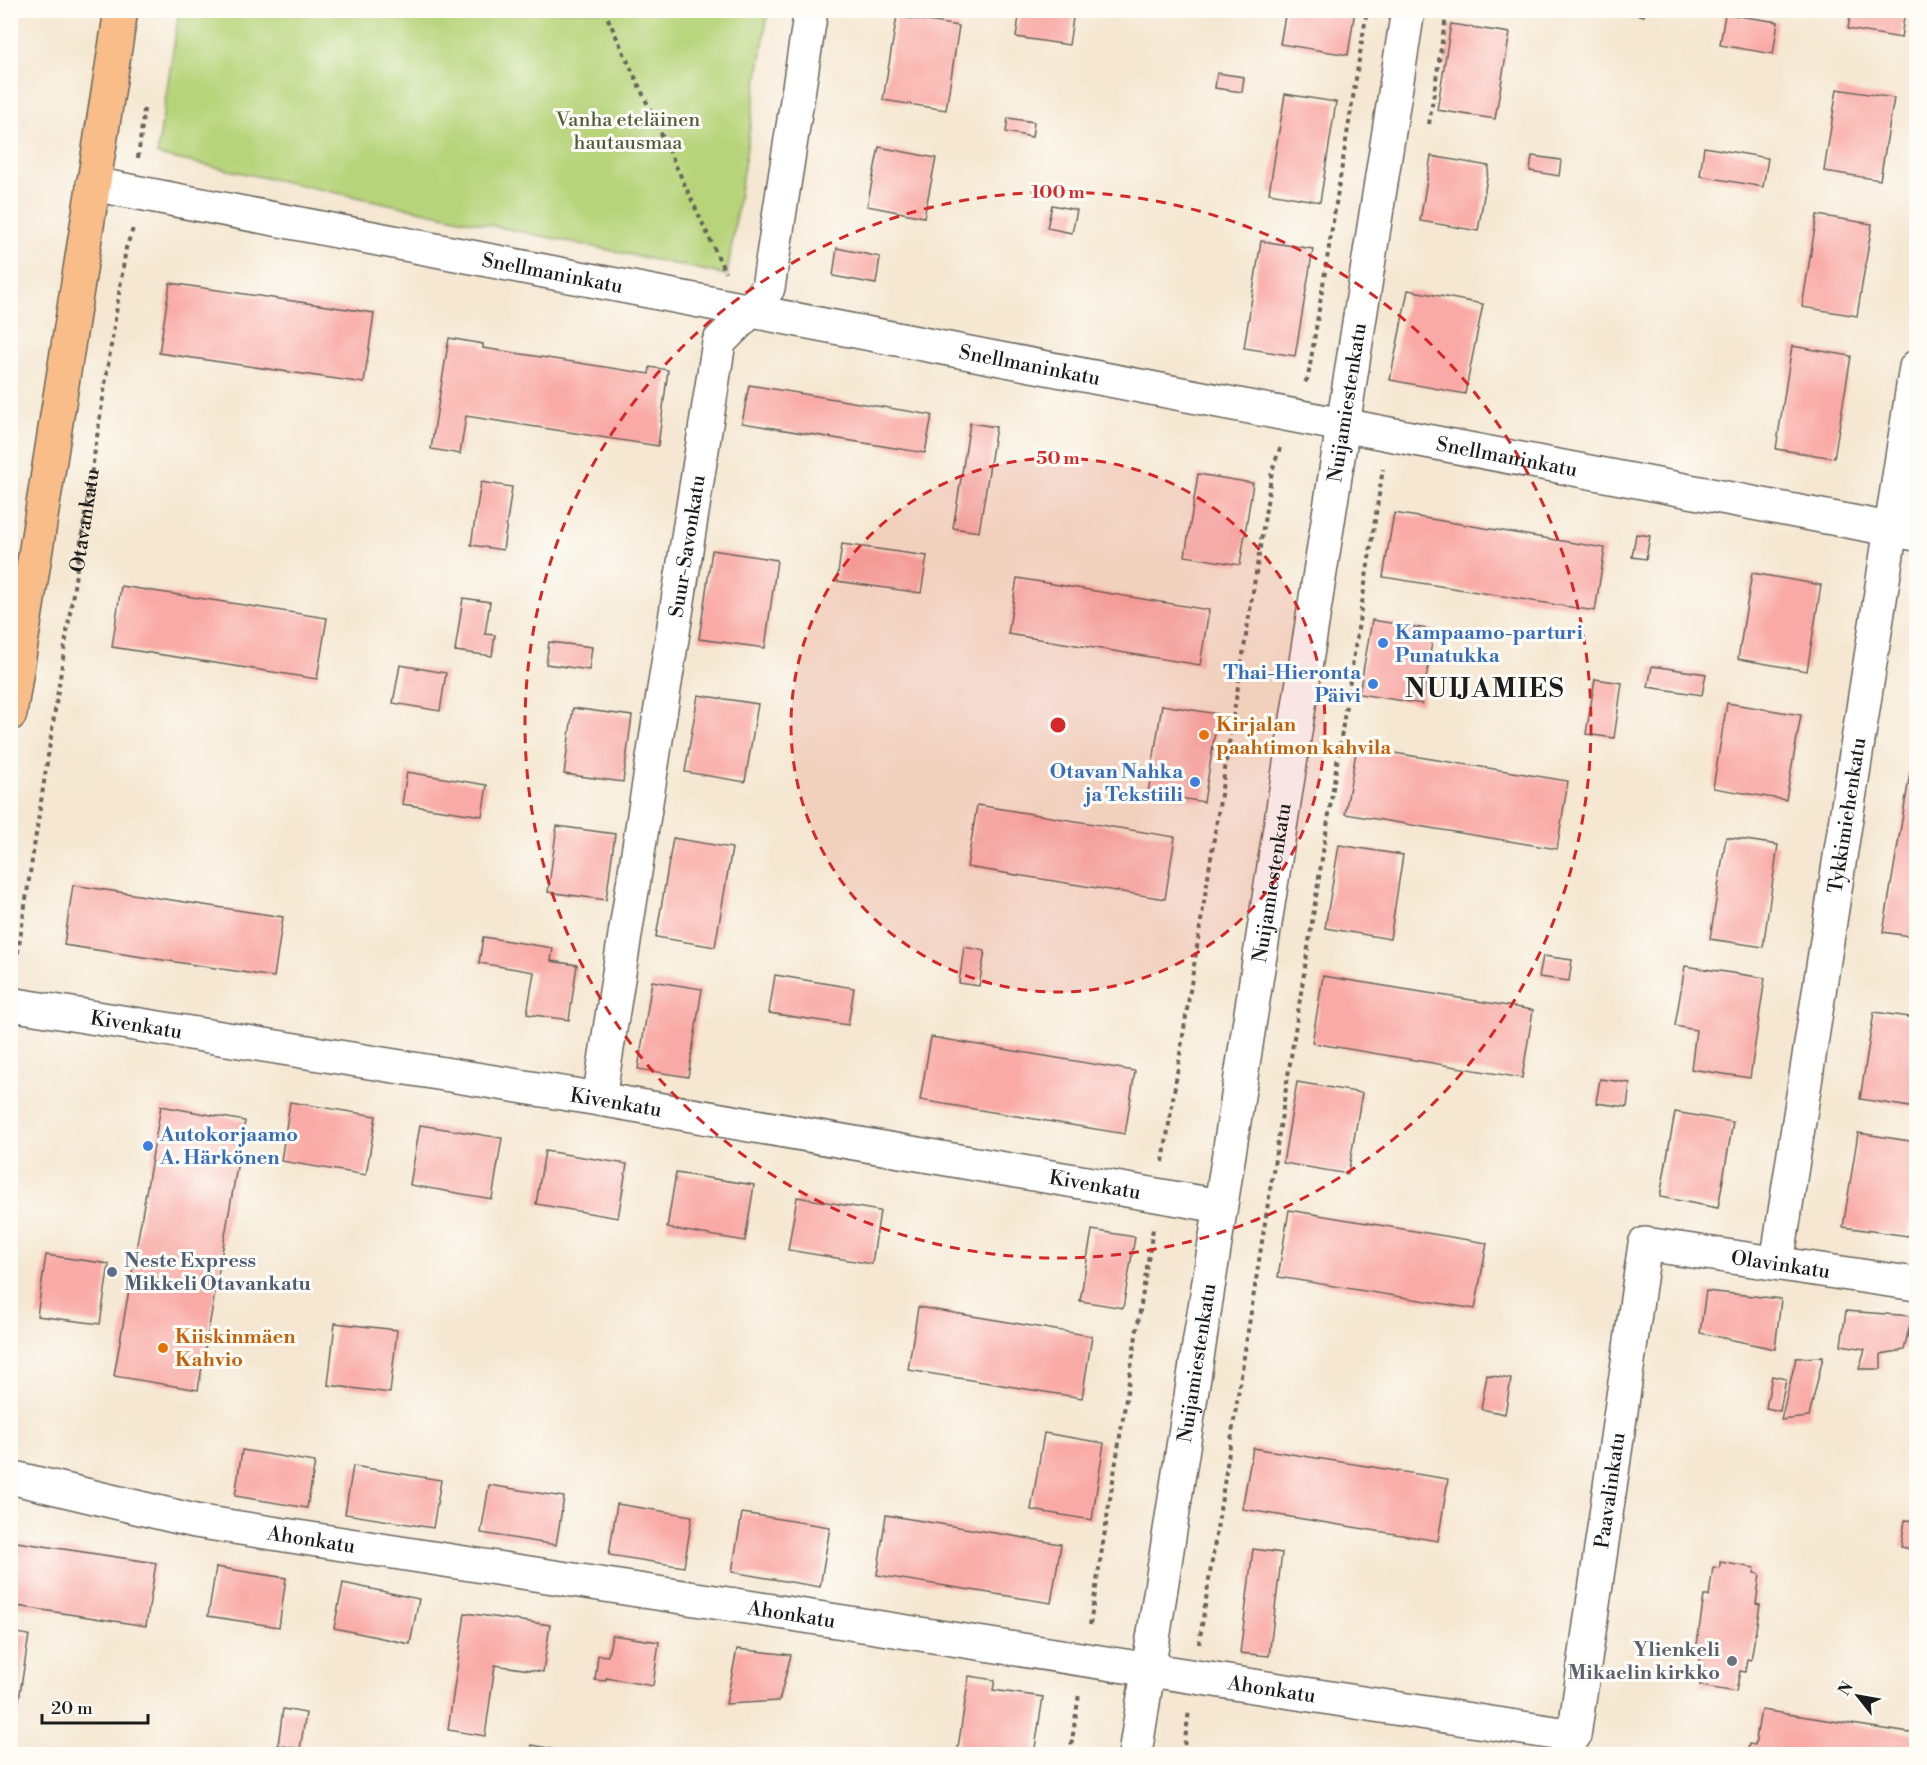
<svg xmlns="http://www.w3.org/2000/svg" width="1927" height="1765" viewBox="0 0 1927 1765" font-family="'Libre Bodoni',serif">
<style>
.green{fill:#b7d47a;stroke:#6a784b;stroke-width:1.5}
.building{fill:#f9aaa6}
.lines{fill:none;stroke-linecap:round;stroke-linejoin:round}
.minor-casing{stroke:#68635b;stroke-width:36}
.major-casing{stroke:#68635b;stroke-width:36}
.path{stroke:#68635b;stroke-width:4;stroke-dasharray:4.5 4.5;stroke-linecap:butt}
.minor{stroke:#fff;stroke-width:33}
.major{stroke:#f8bd88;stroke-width:33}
.ring{fill:none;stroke:#d62828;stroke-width:3;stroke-dasharray:10 8}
.shop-dot{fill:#3f7fe0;stroke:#fdfcf7;stroke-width:2}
.food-dot{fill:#e8710a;stroke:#fdfcf7;stroke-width:2}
.service-dot{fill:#5c6f8a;stroke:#fdfcf7;stroke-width:2}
.worship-dot{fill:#6b7280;stroke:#fdfcf7;stroke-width:2}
.labels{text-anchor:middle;stroke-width:6;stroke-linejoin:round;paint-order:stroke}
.park-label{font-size:20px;fill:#525c3d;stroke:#fdfcf7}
.street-label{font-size:20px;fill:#1c1c1c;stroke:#fdfcf7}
.shop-label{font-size:20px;font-weight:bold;fill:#366cbe;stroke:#fdfcf7;text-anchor:start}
.food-label{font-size:20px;font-weight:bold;fill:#c56008;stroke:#fdfcf7;text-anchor:start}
.service-label{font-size:20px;font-weight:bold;fill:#4e5e75;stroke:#fdfcf7;text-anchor:start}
.worship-label{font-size:20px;font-weight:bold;fill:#5b616d;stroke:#fdfcf7;text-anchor:end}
.district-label{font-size:26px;font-weight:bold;letter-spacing:1.5px;fill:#1c1c1c;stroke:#fdfcf7}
.centre{fill:#d62828;stroke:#fdfcf7;stroke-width:3}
.ring-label{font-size:18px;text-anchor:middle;font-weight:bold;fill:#d62828;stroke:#fdfcf7;stroke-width:6;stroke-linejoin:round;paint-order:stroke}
</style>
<rect width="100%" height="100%" fill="#fdfcf7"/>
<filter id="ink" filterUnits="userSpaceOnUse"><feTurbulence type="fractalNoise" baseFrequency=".0167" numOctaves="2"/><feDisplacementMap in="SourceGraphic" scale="12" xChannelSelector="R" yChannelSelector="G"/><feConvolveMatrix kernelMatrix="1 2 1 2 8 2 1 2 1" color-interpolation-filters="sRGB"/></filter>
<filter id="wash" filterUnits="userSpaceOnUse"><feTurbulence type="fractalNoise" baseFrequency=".008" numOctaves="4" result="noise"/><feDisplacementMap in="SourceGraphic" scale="24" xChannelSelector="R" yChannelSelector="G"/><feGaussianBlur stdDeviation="1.35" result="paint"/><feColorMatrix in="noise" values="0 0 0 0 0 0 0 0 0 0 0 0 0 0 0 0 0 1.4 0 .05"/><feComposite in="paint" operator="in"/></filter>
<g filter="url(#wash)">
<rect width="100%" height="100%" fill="#f5e7d1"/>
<path class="green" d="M179,11H768L727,275L157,155Z"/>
<g id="blocks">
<g class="building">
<path d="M1020,10L1073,18L1069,45L1016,37Z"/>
<path d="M1286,10H1355L1348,55L1280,44Z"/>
<path d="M1618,10H1645L1644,16Z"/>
<path d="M1851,10H1905L1901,38L1848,29Z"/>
<path d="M1725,14L1778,22L1773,54L1720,45Z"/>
<path d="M897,16L959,26L946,110L883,100Z"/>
<path d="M1451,24L1510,33L1495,119L1437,110Z"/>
<path d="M1217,73L1244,77L1242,92L1215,88Z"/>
<path d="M1837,89L1894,98L1880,180L1824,171Z"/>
<path d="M1285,94L1336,102L1320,202L1269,193Z"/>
<path d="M1008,118L1034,122L1032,137L1006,132Z"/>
<path d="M879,147L936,158L924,217L867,206Z"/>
<path d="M1704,147L1768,158L1763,187L1700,176Z"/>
<path d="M1431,156L1489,166L1478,231L1420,221Z"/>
<path d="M1532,156L1561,160L1559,176L1530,171Z"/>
<path d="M1052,205L1077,210L1072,233L1047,228Z"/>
<path d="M1817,215L1872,224L1857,316L1802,307Z"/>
<path d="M1261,241L1313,249L1295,356L1244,348Z"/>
<path d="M837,248L880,257L876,284L833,276Z"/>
<path d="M170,283L374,313L364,383L159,353Z"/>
<path d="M1408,290L1483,304L1465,394L1390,380Z"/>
<path d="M449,338L483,344V348L649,374L650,367L668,370L658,446L466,416L460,454L431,449Z"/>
<path d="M1792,346L1851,356L1834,458L1776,449Z"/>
<path d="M749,385L932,415L925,453L742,423Z"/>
<path d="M970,423L996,427L979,532L953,528Z"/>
<path d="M1198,474L1253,483L1240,565L1185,556Z"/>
<path d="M481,482L512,487L503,550L471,545Z"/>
<path d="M1394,513L1605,548L1595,611L1383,577Z"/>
<path d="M1636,534L1650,536L1646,559L1632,557Z"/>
<path d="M842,544L927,556L921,593L837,581Z"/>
<path d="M712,550L777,560L765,648L699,639Z"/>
<path d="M1752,573L1821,585L1807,671L1738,659Z"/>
<path d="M1017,578L1209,610L1200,665L1008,634Z"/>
<path d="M121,586L327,618L317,679L112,647Z"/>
<path d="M463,598L490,602L485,634L495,635L492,656L455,651Z"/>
<path d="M1372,620L1434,630L1422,704L1359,694Z"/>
<path d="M549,642L592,647L589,670L546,664Z"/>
<path d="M400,665L446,673L440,711L393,703Z"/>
<path d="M1652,666L1706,674L1702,695L1648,687Z"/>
<path d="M1595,679L1622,683L1614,738L1586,734Z"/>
<path d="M698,695L758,704L745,782L685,772Z"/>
<path d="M1727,703L1801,715L1786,800L1713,788Z"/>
<path d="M1162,705L1218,714L1204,802L1148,793Z"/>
<path d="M573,708L632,716L623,782L564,774Z"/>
<path d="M1357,747L1568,781L1557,849L1345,814Z"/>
<path d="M1911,767L1916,768V937L1883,932Z"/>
<path d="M407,772L487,785L482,816L402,804Z"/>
<path d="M977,805L1175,837L1165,899L967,867Z"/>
<path d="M557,826L615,834L606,900L548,892Z"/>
<path d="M1726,837L1778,845L1763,947L1710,939Z"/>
<path d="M673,838L732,848L715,947L656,937Z"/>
<path d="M1339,845L1403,855L1390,939L1325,928Z"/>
<path d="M73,885L283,917L274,977L64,945Z"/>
<path d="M483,937L553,948L551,961L577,965L569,1020L527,1014L534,972L479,963Z"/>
<path d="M964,947L985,951L979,986L959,983Z"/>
<path d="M1543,956L1572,960L1569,981L1539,977Z"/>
<path d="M1685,966L1765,978L1750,1078L1691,1069L1696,1030L1675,1026Z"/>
<path d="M775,975L854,988L848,1025L769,1013Z"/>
<path d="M1323,976L1533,1010L1522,1078L1312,1043Z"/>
<path d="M652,981L702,989L688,1077L638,1069Z"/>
<path d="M1874,1012L1916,1018V1108L1860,1099Z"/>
<path d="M931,1037L1135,1071L1125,1134L920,1100Z"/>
<path d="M1600,1079L1630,1083L1627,1107L1596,1103Z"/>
<path d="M1297,1082L1362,1093L1348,1174L1283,1163Z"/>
<path d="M290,1102L376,1116L366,1175L281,1161Z"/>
<path d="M161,1106L245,1121L198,1390L114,1376Z"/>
<path d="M1675,1112L1733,1122L1718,1208L1660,1197Z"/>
<path d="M420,1125L502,1138L492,1199L410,1185Z"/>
<path d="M1858,1133L1916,1142V1178L1908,1236L1843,1227Z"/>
<path d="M545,1151L627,1164L618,1218L536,1204Z"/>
<path d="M676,1173L754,1185L745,1241L667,1228Z"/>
<path d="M797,1197L880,1211L872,1264L788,1250Z"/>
<path d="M1289,1210L1487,1243L1475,1309L1278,1277Z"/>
<path d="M1092,1230L1135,1237L1123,1308L1080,1301Z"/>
<path d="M46,1255L109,1264L100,1324L37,1316Z"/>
<path d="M1706,1291L1781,1299L1775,1349L1700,1333Z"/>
<path d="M918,1307L1092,1336L1082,1398L908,1370Z"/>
<path d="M1846,1311L1912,1316L1904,1350L1881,1354V1369H1859L1865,1349L1841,1345Z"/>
<path d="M335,1323L397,1330L390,1393L328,1385Z"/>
<path d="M1823,1357L1809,1417L1781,1420L1796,1358Z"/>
<path d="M1487,1375L1511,1379L1505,1414L1481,1409Z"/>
<path d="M1772,1376L1786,1379L1780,1411L1766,1408Z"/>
<path d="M1044,1433L1104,1443L1092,1520L1031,1510Z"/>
<path d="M1253,1448L1448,1479L1438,1541L1242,1509Z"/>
<path d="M242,1450L315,1462L307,1508L235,1496Z"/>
<path d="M353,1466L441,1480L433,1528L345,1514Z"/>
<path d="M489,1485L564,1497L556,1545L481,1533Z"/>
<path d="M617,1504L692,1516L684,1567L609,1555Z"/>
<path d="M742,1513L830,1527L820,1587L732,1572Z"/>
<path d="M886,1515L1061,1544L1051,1603L877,1575Z"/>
<path d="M1905,1520L1916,1521V1550L1901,1547Z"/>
<path d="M10,1541L156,1563L146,1626L10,1605Z"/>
<path d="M1253,1549L1282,1553L1269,1656L1240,1653Z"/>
<path d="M1720,1562L1755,1568L1754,1573L1760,1574L1756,1604L1760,1605L1751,1660L1747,1659L1745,1672L1740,1671L1736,1692L1700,1686L1703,1665H1699L1700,1652L1696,1651L1704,1596H1709L1713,1567L1720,1568Z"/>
<path d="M216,1567L286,1578L279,1627L208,1616Z"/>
<path d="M343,1583L419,1599L410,1644L334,1628Z"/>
<path d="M465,1613L550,1625L543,1672L495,1665L485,1736L448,1730Z"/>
<path d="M10,1632L29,1635L12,1745H10Z"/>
<path d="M612,1635L659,1642L653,1686L606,1678V1681L595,1680L598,1655L608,1656Z"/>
<path d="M737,1649L791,1655L779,1701L726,1704Z"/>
<path d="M969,1676L995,1680L993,1690L1043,1697L1034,1754H957Z"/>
<path d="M283,1709L306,1713L300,1749L278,1745Z"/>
<path d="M1761,1710L1916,1734V1754H1747L1749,1744L1755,1745Z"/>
<path d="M532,1745L553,1749L552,1754H531Z"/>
</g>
</g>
</g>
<g filter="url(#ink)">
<use href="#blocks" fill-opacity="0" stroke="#68635b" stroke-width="1.5"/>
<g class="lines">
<g class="minor-casing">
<g id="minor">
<path id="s2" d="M93,184L1389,434L1916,534"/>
<path id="s3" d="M10,1004L599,1099L1220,1206"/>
<path id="s4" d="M599,1099L719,342L750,311L768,288L811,10"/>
<path id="s5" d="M1777,1263L1916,367"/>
<path id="s6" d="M10,1477L195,1521L1574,1736L1645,1244L1916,1284"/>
<path id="s7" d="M1135,1754L1408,10"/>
</g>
</g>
<g class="major-casing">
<path id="major" d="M10,714L121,10"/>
</g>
<g class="path">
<path d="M604,10L725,272"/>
<path d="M1429,124L1447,10"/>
<path d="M138,158L144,109"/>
<path d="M1305,382L1308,378L1367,10"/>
<path id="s1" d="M15,971L126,248L134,226"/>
<path d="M1163,1162L1272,471L1280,448"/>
<path d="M1090,1625L1153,1229"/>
<path d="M1199,1644L1383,469"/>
<path d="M1070,1754L1079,1694"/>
<path d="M1183,1754L1189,1711"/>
</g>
<use href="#minor" class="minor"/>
<use href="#major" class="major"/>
</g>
</g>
<circle cx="1058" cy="725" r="267" fill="#d62828" fill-opacity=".12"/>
<g class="ring">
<circle cx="1058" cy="725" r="267"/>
<circle cx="1058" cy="725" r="533"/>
</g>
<g class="shop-dot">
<circle cx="1383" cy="643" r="6"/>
<circle cx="1373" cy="684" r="6"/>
<circle cx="1195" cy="782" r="6"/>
<circle cx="148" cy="1146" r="6"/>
</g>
<g class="food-dot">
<circle cx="1204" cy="735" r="6"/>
<circle cx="163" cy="1348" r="6"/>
</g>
<circle class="service-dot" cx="112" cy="1272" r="6"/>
<circle class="worship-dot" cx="1732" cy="1661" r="6"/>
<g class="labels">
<g class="park-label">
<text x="628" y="126">Vanha eteläinen<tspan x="628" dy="23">hautausmaa</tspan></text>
</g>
<g class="street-label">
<text dy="7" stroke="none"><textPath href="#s2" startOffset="468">Snellmaninkatu</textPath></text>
<text dy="7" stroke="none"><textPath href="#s2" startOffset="954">Snellmaninkatu</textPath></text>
<text dy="7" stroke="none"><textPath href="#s7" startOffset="1368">Nuijamiestenkatu</textPath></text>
<text dy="7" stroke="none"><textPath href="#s2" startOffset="1440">Snellmaninkatu</textPath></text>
<text dy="7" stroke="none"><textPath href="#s1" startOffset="456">Otavankatu</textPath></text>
<text dy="7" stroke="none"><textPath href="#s4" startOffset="560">Suur-Savonkatu</textPath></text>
<text dy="7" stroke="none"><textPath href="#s5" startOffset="453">Tykkimiehenkatu</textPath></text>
<text dy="7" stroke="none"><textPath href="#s7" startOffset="882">Nuijamiestenkatu</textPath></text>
<text dy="7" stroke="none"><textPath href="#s3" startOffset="128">Kivenkatu</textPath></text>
<text dy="7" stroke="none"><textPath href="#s3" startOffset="614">Kivenkatu</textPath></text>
<text dy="7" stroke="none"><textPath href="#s3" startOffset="1100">Kivenkatu</textPath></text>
<text dy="7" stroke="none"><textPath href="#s6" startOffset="2220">Olavinkatu</textPath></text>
<text dy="7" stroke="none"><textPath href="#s7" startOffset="396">Nuijamiestenkatu</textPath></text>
<text dy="7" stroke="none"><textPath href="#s6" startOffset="1834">Paavalinkatu</textPath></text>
<text dy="7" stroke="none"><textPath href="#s6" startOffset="308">Ahonkatu</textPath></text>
<text dy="7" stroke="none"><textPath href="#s6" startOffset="794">Ahonkatu</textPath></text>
<text dy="7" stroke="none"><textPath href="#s6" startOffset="1280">Ahonkatu</textPath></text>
</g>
<g class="shop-label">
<text x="1395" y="639">Kampaamo-parturi<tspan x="1395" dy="23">Punatukka</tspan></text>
<text x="1361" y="679" text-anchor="end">Thai-Hieronta<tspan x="1361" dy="23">Päivi</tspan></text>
<text x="1183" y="778" text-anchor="end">Otavan Nahka<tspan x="1183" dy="23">ja Tekstiili</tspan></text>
<text x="160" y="1141">Autokorjaamo<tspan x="160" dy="23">A. Härkönen</tspan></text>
</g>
<g class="food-label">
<text x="1216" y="731">Kirjalan<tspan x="1216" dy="23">paahtimon kahvila</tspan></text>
<text x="175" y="1343">Kiiskinmäen<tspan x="175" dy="23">Kahvio</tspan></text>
</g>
<g class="service-label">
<text x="124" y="1267">Neste Express<tspan x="124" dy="23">Mikkeli Otavankatu</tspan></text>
</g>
<g class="worship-label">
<text x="1720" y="1656">Ylienkeli<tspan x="1720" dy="23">Mikaelin kirkko</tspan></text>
</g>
<g class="district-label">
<text x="1485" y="697">NUIJAMIES</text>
</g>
</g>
<circle cx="1058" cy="725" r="9" class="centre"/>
<g class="ring-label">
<text x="1058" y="198">100 m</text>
<text x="1058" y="464">50 m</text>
</g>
<rect width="1927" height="1765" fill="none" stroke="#fdfcf7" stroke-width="36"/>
<g transform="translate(1858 1696) rotate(301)" stroke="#fdfcf7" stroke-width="4.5" paint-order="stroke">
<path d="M0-4.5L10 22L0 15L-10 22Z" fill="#1c1c1c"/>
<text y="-9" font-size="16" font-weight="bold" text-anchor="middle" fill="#1c1c1c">N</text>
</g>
<path d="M42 1714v9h106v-9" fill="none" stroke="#1c1c1c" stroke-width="3"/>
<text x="51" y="1714" font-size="18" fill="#1c1c1c" stroke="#fdfcf7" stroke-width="4.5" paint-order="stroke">20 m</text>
</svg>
